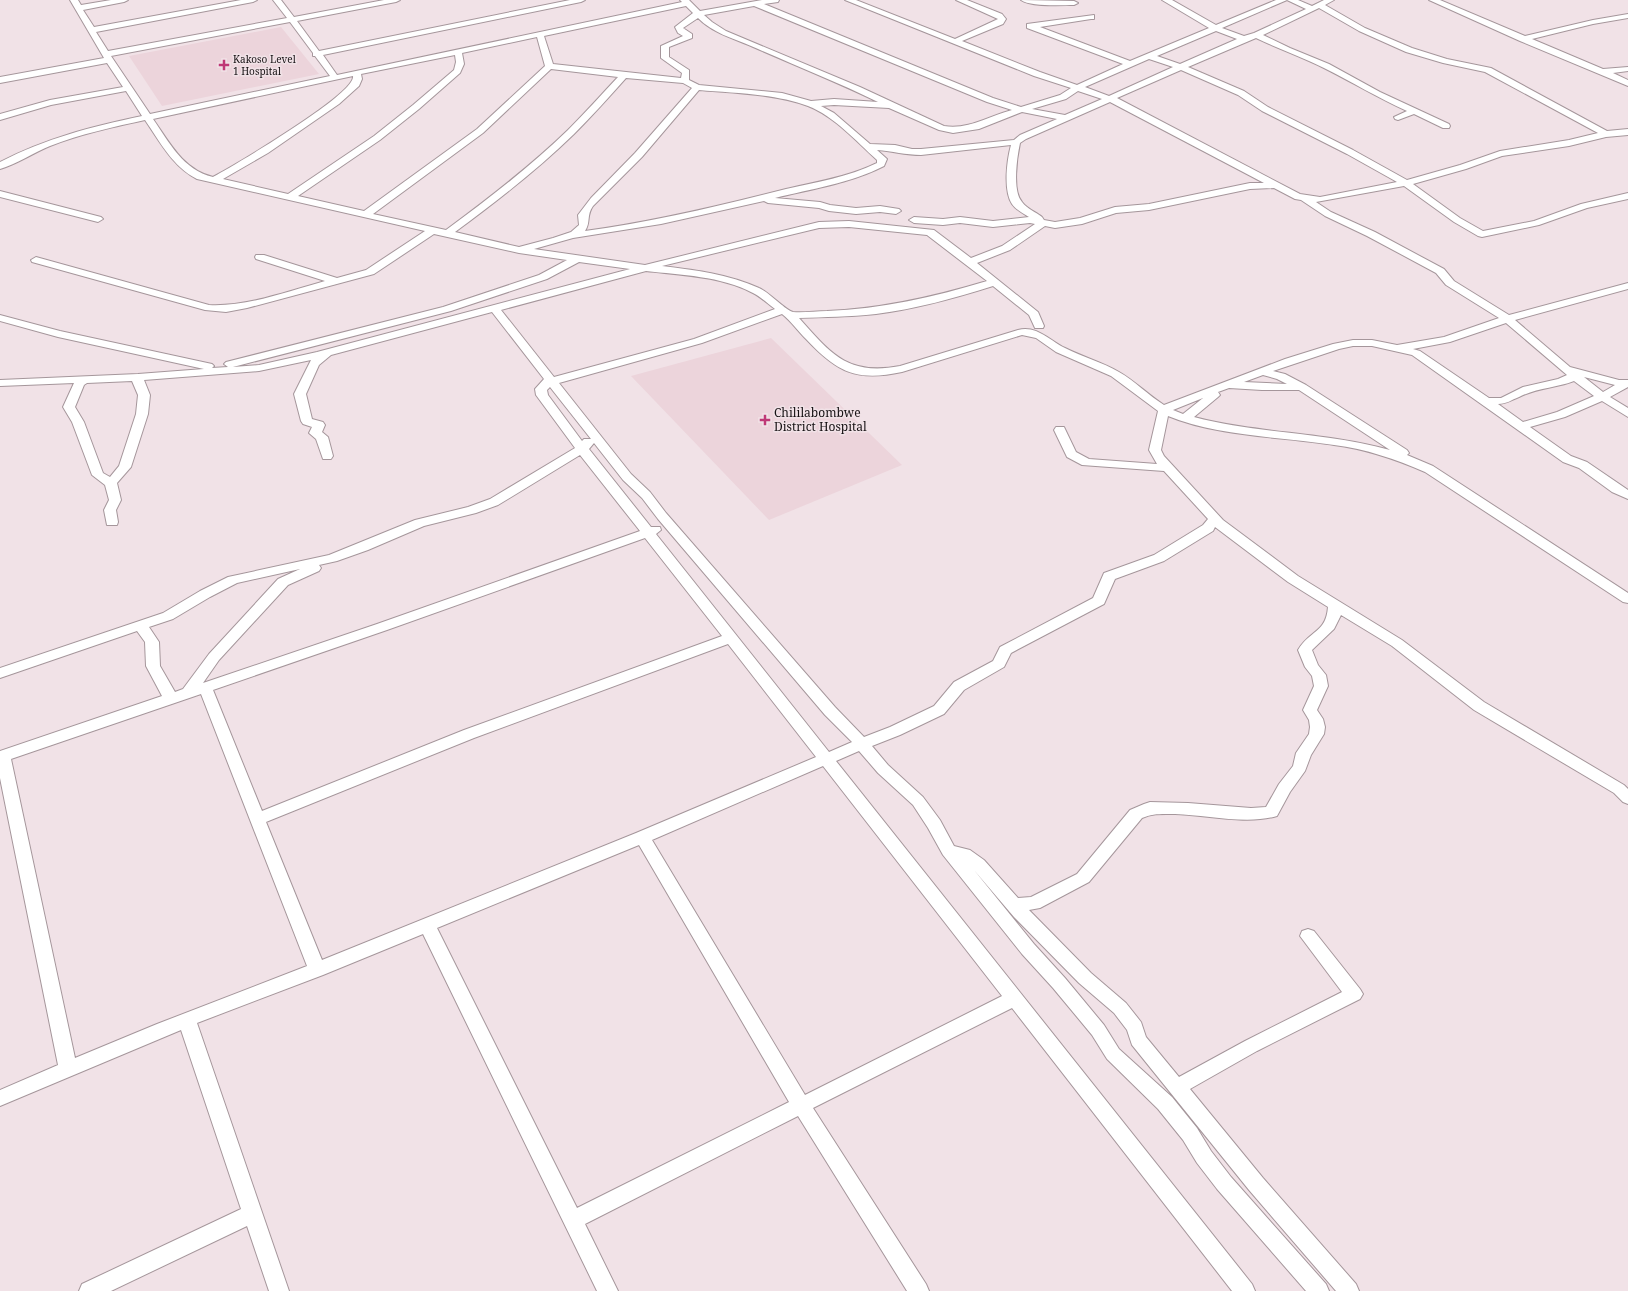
<svg xmlns="http://www.w3.org/2000/svg" width="1628" height="1291" viewBox="0 0 1628 1291" font-family="'Noto Serif',serif">
<style>
.built{fill:#ecd4db}
.lines{fill:none;stroke-linecap:round;stroke-linejoin:round}
.minor-casing{stroke:#a5969b;stroke-width:2}
.minor{fill:#fff;fill-rule:evenodd}
.poi-dot{fill:#bf3876;stroke:#f1e2e7;stroke-width:1.5}
.labels{text-anchor:middle;stroke-width:3;stroke-linejoin:round;paint-order:stroke}
.far-poi-label{font-size:10px;fill:#161113;stroke:#f1e2e7;text-anchor:start}
.poi-label{font-size:12px;fill:#161113;stroke:#f1e2e7;text-anchor:start}
</style>
<rect width="100%" height="100%" fill="#f1e2e7"/>
<g class="built">
<path d="M281,27L319,74L162,106L129,56Z"/>
<path d="M771,338L902,465L769,520L631,376Z"/>
</g>
<g class="lines">
<g class="minor-casing">
<g id="minor">
<path d="M70,0H78L81,5L111,0H128L124,2L83,10L94,27L241,0H257L253,2L96,32L108,51L287,18L273,0H281L294,17L384,0H400L396,2L297,21L319,51L570,0H585L581,2L323,55L337,75L682,2L680,0H689L700,11L762,0H779L778,2L764,4L993,98L1021,107L1060,95L1071,88L1034,76L845,0H856L955,39L998,19L956,0H967L1002,14L1006,19L1003,24L962,41L1040,72L1077,85L1123,64L1027,28V24L1094,15V19H1091L1040,27L1130,61L1209,28L1162,0H1172L1216,25L1276,0H1287L1222,28L1244,36L1254,33L1306,9L1287,0H1298L1312,6L1324,0H1334L1325,5L1365,28L1412,48L1447,59L1491,68L1607,131L1628,129V135L1606,137L1569,146L1502,156L1466,169L1413,184L1460,218L1483,231L1534,221L1581,204L1628,193V199L1587,208L1539,225L1482,237L1478,236L1454,222L1404,186L1316,202L1331,212L1375,232L1444,269L1454,281L1509,315L1628,283V289L1515,320L1570,367L1619,380H1628V387L1610,397L1628,408V417L1602,401L1565,417L1530,427L1571,456L1587,462L1628,490V499L1612,492L1579,468L1563,462L1412,355L1372,346H1353L1339,349L1273,371L1285,374L1306,385L1407,450L1409,453L1407,455L1433,466L1628,593V603L1623,602L1425,472C1395,459 1366,449 1334,445C1283,437 1215,436 1168,416L1161,450L1164,456L1223,520L1298,576L1402,640L1484,702L1624,785L1628,789V804L1623,802L1614,793L1474,710L1392,646L1341,615L1334,629L1312,650L1318,665L1326,675L1328,686L1317,710L1323,719L1325,727L1324,734L1311,755L1305,771L1290,792L1277,816C1248,825 1205,815 1175,814C1163,814 1153,813 1142,818L1089,882L1040,908L1029,910L1091,973L1126,1003L1141,1022L1146,1037L1179,1077L1245,1041L1342,992L1300,936L1302,931L1308,929L1314,931L1360,989L1363,994L1360,999L1257,1051L1190,1089L1263,1178L1356,1284L1359,1291H1336L1249,1190L1132,1045L1127,1030L1114,1013L1079,983L1014,917L974,870L1034,944L1065,978L1104,1025L1119,1049L1172,1097L1197,1128L1211,1151L1231,1177L1326,1284L1329,1291H1306L1217,1189L1197,1163L1183,1140L1158,1109L1107,1059L1092,1035L1053,988L1022,954L943,855L928,828L913,805L878,773L859,751L836,761L1252,1284L1255,1291H1232L1012,1008L813,1108L926,1284L929,1291H907L798,1116L585,1224L618,1291H597L423,934L323,975L197,1023L289,1291H269L247,1226L111,1291H79L82,1284L241,1209L181,1030L0,1106V1090L58,1065L0,778V751L162,696L146,666L145,642L137,631L0,678V668L163,613L200,591L228,577L329,555L415,520L468,507L490,499L575,448L536,395L535,389L544,379L492,312L331,355L319,365L306,394L312,419L323,422L325,425L322,432L328,437L333,456L331,459H323L316,439L309,433L312,427L303,424L301,421L294,394L311,360L259,371L144,380L150,395L148,414L131,467L117,483L121,500L116,510L118,522L117,525H107L104,510L109,500L105,485L92,475L72,422L63,407L74,383L0,386V380L138,374L204,369L58,337L0,321V315L60,331L212,364L214,366L212,368L228,367L224,364L226,362L443,307L539,275L567,260L519,253L434,234L374,274L247,308L226,312L205,310L32,262L31,260L36,257L209,305C247,307 289,291 325,281L256,259L255,257L256,255H264L337,278L366,270L425,231L197,179C173,167 160,142 145,120C113,127 81,134 50,146C35,152 15,165 0,169V162C47,138 90,127 142,116L126,91L51,105L0,120V114L50,100L123,87L107,63L0,83V77L104,58ZM686,6L693,13L675,27L678,33L683,36L661,46V58L682,73L681,78L553,64L544,36ZM754,6L987,102L1012,110C989,116 969,130 944,126L860,87L726,31L712,22L704,15ZM1319,8L1359,31L1406,52L1443,63L1485,72L1598,133L1569,140L1500,151L1460,165L1407,180L1353,150L1268,107L1244,91L1188,67L1256,38C1279,49 1302,57 1324,68C1352,82 1378,98 1407,111L1394,117L1395,119L1398,120L1414,114L1443,128H1449L1450,126L1449,124L1380,92L1329,64L1290,48L1263,35ZM698,18C713,33 732,38 751,46C794,65 837,82 878,102L834,99L811,101L782,93L699,85L689,80V70L669,57V47L692,38V34L683,28ZM290,22L313,53V56H315L330,76L150,114L111,56ZM1216,31L1237,39L1180,64L1157,56ZM537,37L545,66L477,129L364,211L298,196L380,140L419,109L460,73L464,64L462,53ZM455,55L456,62L454,70L413,105L374,136L288,194L223,179L268,153L339,104L359,86L362,79L361,74ZM1149,59L1173,67L1109,96L1085,87ZM551,69L618,77C601,95 585,113 568,130C530,167 488,199 446,230L373,214L483,133ZM1181,70L1238,95L1262,111L1347,154L1397,182L1320,197L1300,194L1117,98ZM353,76C356,94 233,166 213,177C183,170 169,142 153,119ZM626,78L683,83L692,88L635,153L591,198L578,215L579,225L571,232L553,238L519,247L455,232C496,202 537,170 574,134C592,116 609,97 626,78ZM699,90C733,93 777,94 808,106C834,116 856,141 877,160V163C849,177 816,182 786,189C720,206 653,222 585,231C591,222 586,216 593,206L642,157ZM1078,91L1102,99L1065,115L1032,109L1066,99ZM1110,102L1264,183H1250L1149,204L1115,207L1080,218L1055,222L1044,220L1042,217C1036,212 1027,209 1022,202C1012,191 1017,157 1020,143L1026,139ZM834,105L889,108L939,130L953,133L979,129L1022,112L1057,119L1020,135L1014,140L921,149H912L895,145L870,144L834,113L821,106ZM1011,145C1007,160 1003,190 1012,204C1016,210 1023,213 1029,217L993,221L960,217L943,219L914,217L909,220L914,223L943,225L960,223L993,227L1030,223L1035,224L1002,246L971,258L934,230L849,221L819,222L645,265L534,249L573,238L661,224L764,201L768,203L819,208L829,211L856,214L880,212L896,214L901,211L899,209L880,206L856,208L830,205L820,202L775,198C811,189 851,183 884,166L887,159L877,150C892,151 906,155 921,155ZM1274,188L1295,199L1301,200L1325,216L1367,236L1436,273L1446,285L1499,318L1444,337L1397,345L1372,340H1353L1333,344L1285,359L1164,405C1148,395 1135,381 1119,372C1102,362 1083,357 1065,348C1050,341 1037,325 1018,330L900,366C848,376 831,354 799,318C824,317 850,317 876,314C916,309 955,298 993,286L1029,315L1035,328H1043L1044,326L1038,312L977,263L1010,250L1045,226L1055,228L1082,224L1116,213L1149,210L1250,189ZM849,227L927,235L987,281C934,297 882,309 827,311C816,311 803,313 793,312C785,310 769,292 759,288C728,274 695,270 662,266L819,228ZM579,262L630,269L317,352L259,365L233,367L451,311L547,279ZM646,271C681,275 721,276 753,293C761,297 768,304 775,309L694,339L554,377L501,310ZM782,314C791,321 798,331 806,339C837,372 856,382 902,372L1022,335L1036,338L1056,352L1111,376L1158,411L1149,450L1157,464L1089,459L1076,452L1064,427H1056L1054,430L1067,457L1082,465L1164,471L1208,519L1203,525L1154,555L1104,573L1093,598L1000,647L993,661L954,682L934,706L890,727L864,737L835,707L666,513L650,492L631,474L559,383L702,343ZM1506,323L1567,375L1558,379L1523,387L1501,398H1489L1420,351L1413,349L1450,342ZM1263,375L1277,379L1287,384L1244,382ZM1584,377L1615,385L1603,392ZM132,381L138,395L136,414L119,466L110,477L103,473L84,422L75,407L84,385L87,383ZM1574,381L1594,396L1557,412L1523,422L1498,404C1507,404 1511,400 1519,397C1536,388 1556,388 1574,381ZM550,387L591,439H584L582,441L548,395L547,390ZM1229,388L1262,390H1299L1390,450C1326,432 1259,434 1194,417L1218,397L1220,395L1218,392ZM1203,398L1183,414L1173,410ZM594,443L623,480L642,498L658,519L825,715L852,742L829,752L656,534L661,530L660,527H651L589,449ZM580,455L640,531L377,624L203,683L219,660L288,585L319,571L321,568L319,565L337,561L368,550L424,526L476,513L498,505ZM1215,527L1288,582L1328,607C1326,633 1310,630 1298,650L1305,667L1312,676L1314,686L1303,710L1309,720L1310,727L1309,734L1296,753L1293,766L1279,784L1266,807L1251,808L1188,803L1150,802L1144,804L1130,810L1077,874L1031,897L1018,898L984,860L970,850L954,846L940,820L923,797L888,765L872,746L900,735L944,714L964,690L1004,667L1011,653L1104,604L1115,579L1164,561L1213,531ZM645,538L722,636L464,730L262,811L213,690L387,630ZM300,569L278,579L209,654L183,689L175,692L160,666L159,642L149,627L173,619L210,597L237,583ZM728,644L816,757L636,833L322,960L266,822L474,738ZM201,694L307,966L157,1024L75,1058L11,759ZM823,766L1002,996L805,1095L652,840ZM639,845L789,1102L577,1208L437,928Z"/>
<path d="M1021,0L1074,1L1078,3L1074,5C1062,5 1030,7 1021,0Z"/>
<path d="M1429,0H1440L1525,36L1593,20L1628,14V18L1593,24L1532,39L1603,69L1628,67V71L1613,73L1628,80V86L1520,41Z"/>
<path d="M0,191L101,217L103,219L98,222L0,197Z"/>
</g>
</g>
<use href="#minor" class="minor"/>
</g>
<g class="poi-dot">
<path d="M222 59h4v4h4v4h-4v4h-4v-4h-4v-4h4z"/>
<path d="M763 414h4v4h4v4h-4v4h-4v-4h-4v-4h4z"/>
</g>
<g class="labels">
<g class="far-poi-label">
<text x="233" y="63">Kakoso Level<tspan x="233" dy="12">1 Hospital</tspan></text>
</g>
<g class="poi-label">
<text x="774" y="417">Chililabombwe<tspan x="774" dy="14">District Hospital</tspan></text>
</g>
</g>
</svg>
